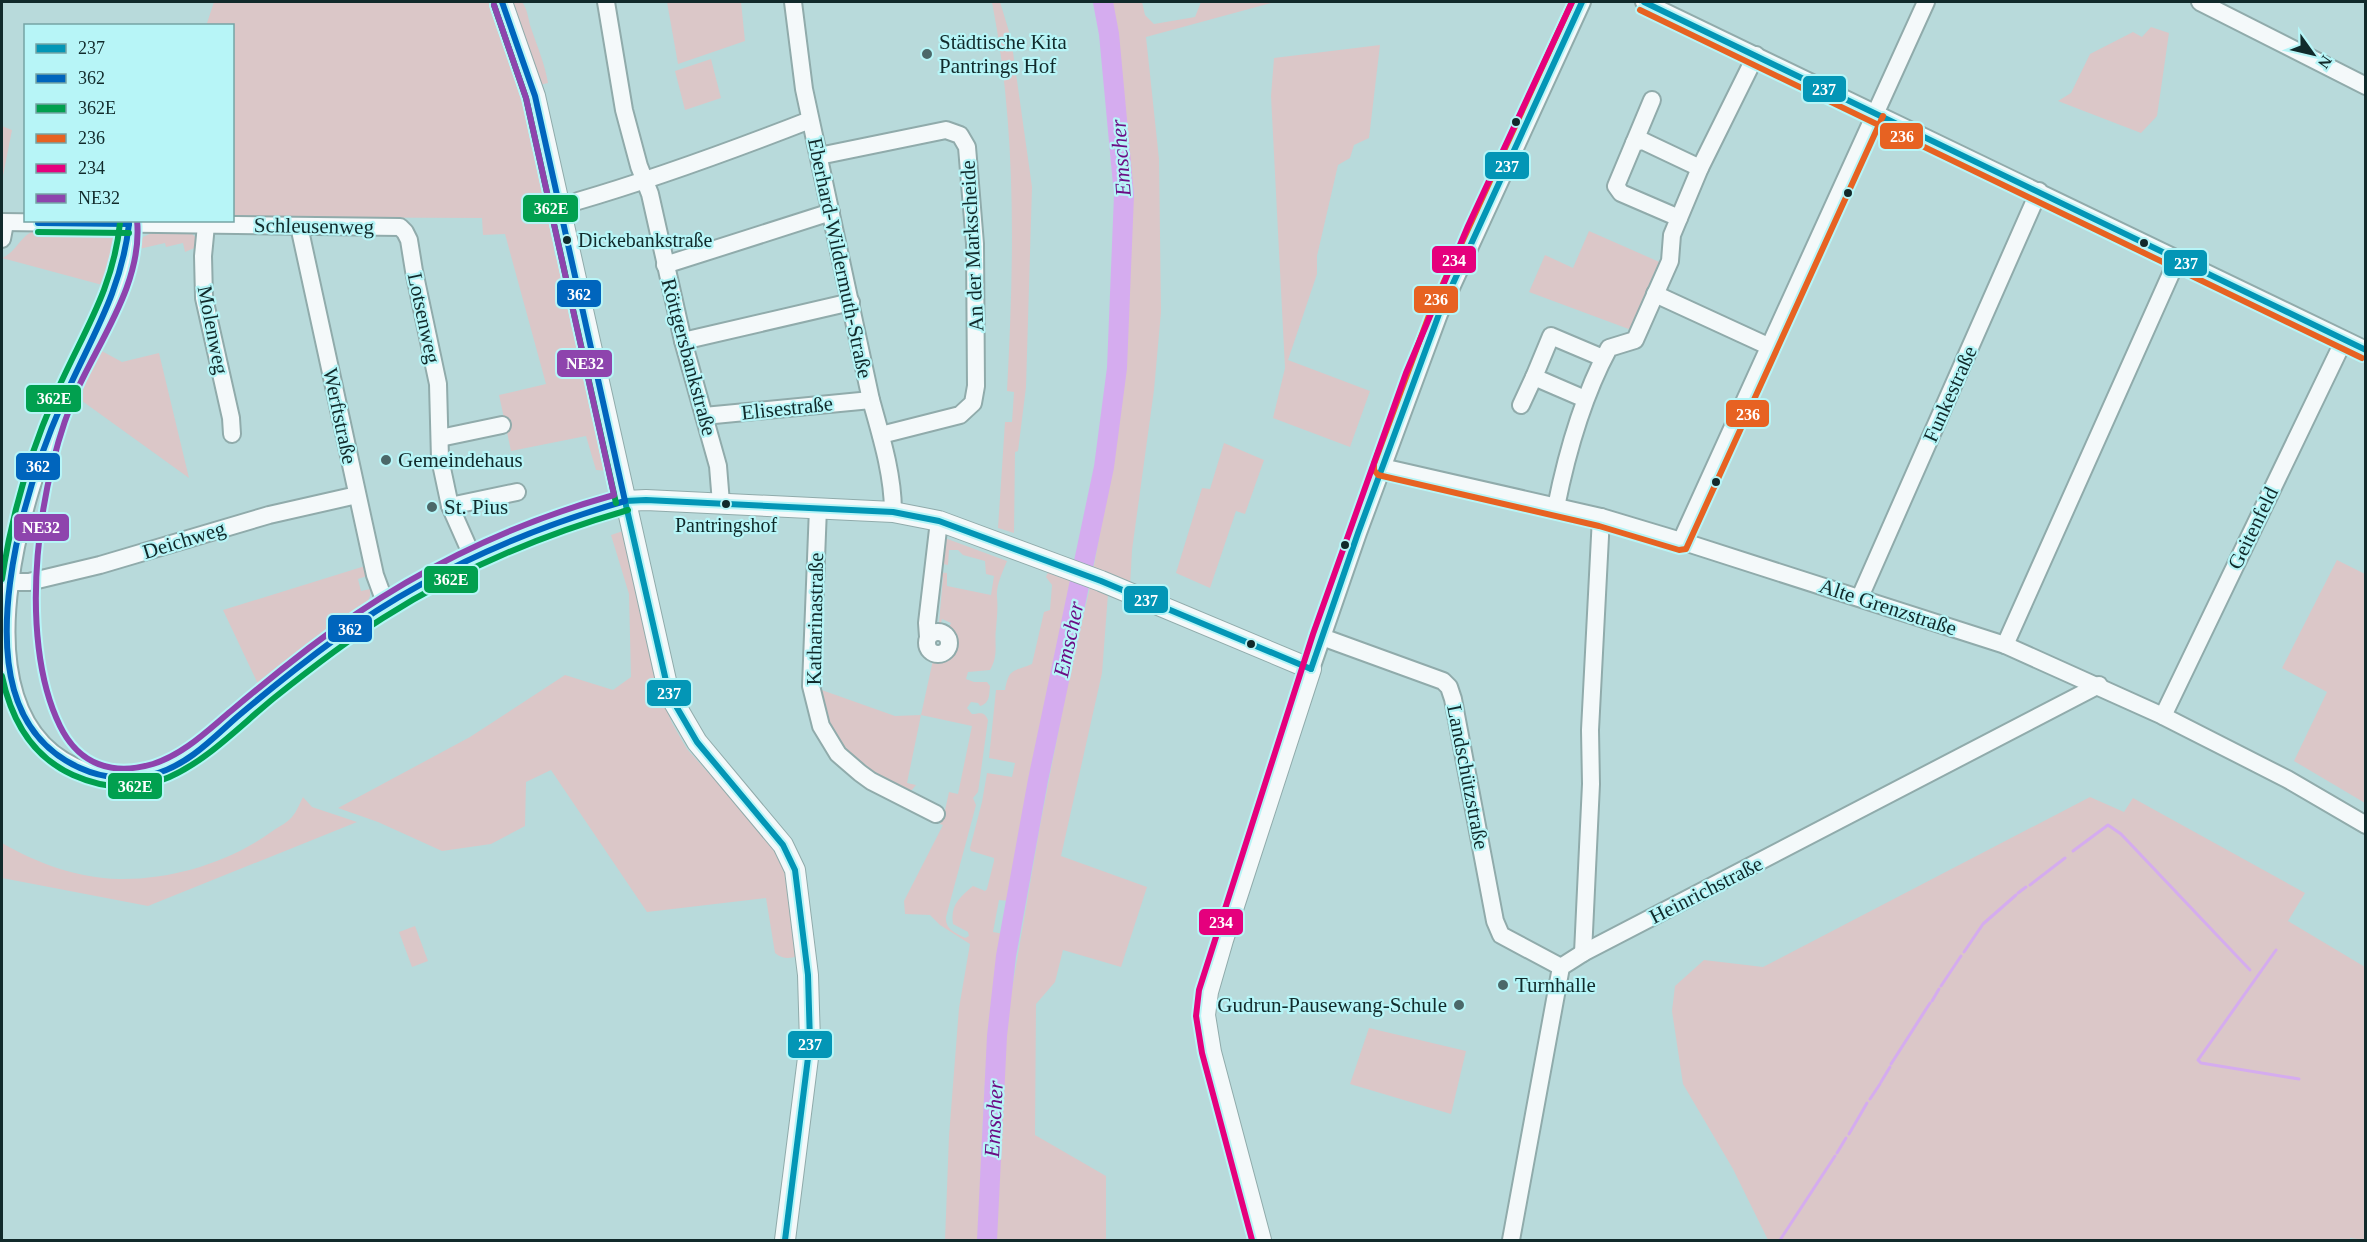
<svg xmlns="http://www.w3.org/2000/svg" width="2367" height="1242" viewBox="0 0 2367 1242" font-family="'Times New Roman',serif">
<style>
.green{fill:#dbc7c8}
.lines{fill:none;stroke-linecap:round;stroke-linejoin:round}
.stream{stroke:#d5acef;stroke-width:3}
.river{stroke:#d5acef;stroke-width:20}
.minor-casing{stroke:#90abab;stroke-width:20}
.major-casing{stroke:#90abab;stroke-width:22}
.minor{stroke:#f4f9fa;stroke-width:16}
.major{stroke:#f4f9fa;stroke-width:20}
.bus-1-casing{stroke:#b7f5f7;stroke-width:10}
.bus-2-casing{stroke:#b7f5f7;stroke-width:10}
.bus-3-casing{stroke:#b7f5f7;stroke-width:10}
.bus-4-casing{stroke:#b7f5f7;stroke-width:10}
.bus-5-casing{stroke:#b7f5f7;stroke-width:10}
.bus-6-casing{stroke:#b7f5f7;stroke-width:10}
.bus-1{stroke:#0396b6;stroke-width:6}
.bus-2{stroke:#0065bd;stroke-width:6}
.bus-3{stroke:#01a04f;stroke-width:6}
.bus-4{stroke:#e76222;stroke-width:6}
.bus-5{stroke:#e5007d;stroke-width:6}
.bus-6{stroke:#8e44ad;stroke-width:6}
.poi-dot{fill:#4b6869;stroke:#b7f5f7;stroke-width:2}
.bus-dot{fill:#112a2b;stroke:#b7f5f7;stroke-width:2}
.labels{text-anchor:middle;stroke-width:4.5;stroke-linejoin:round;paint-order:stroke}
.bus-label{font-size:20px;fill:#112a2b;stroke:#b7f5f7;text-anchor:start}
.poi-label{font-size:21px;fill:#112a2b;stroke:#b7f5f7;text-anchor:start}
.street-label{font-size:21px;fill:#112a2b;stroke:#b7f5f7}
.water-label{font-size:22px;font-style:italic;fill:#6c0c84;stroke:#b7f5f7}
.line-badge{stroke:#b7f5f7;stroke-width:2}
.badge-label{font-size:16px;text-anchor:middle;font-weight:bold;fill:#fff}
</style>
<rect width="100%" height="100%" fill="#b8dadb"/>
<g class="green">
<path d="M214,2H495L525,86L550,201L544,207L549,214L555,256H560L567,275L610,471L596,470L586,436L511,451L499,395L546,384L505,234L483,235L482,218L233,217L232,26H206Z"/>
<path d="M510,2H522C528,10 528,19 531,28C537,46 545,64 548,83L540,85Z"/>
<path d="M667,2H741L745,41L678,64Z"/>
<path d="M992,2H1000L1011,38L1032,187L1026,387L1018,451L1015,452L1014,533L998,528L1005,422H1012L1014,392L1007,391C1014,260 1017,131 992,2Z"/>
<path d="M1111,2H1142L1145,15L1154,24L1195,17L1201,2H1275L1146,37L1159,159L1161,312L1154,390L1132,550L1130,587L1093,572L1122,404L1130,286L1129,174L1117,45Z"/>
<path d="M2151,27L2169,33L2157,116L2141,133L2058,101L2071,93L2090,54L2133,32L2142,37Z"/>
<path d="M1380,45L1369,138L1354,145L1350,158L1338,165L1317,256V274L1288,360L1370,391L1350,447L1273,418L1285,368L1271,96L1274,58Z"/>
<path d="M711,59L721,98L685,110L675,71Z"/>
<path d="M2,126L12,130L2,181Z"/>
<path d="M36,230C54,230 109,224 118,241L106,286L2,258C18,251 19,236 36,230Z"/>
<path d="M1589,231L1664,264L1634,331L1529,292L1545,255L1573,268Z"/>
<path d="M154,232L191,233L198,239L199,246L185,252L183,243L166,247L165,243L139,249L143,237Z"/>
<path d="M100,350L122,362L159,353L189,478L78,398Z"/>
<path d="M1224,443L1264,460L1245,514L1236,511L1210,588L1176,573L1202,488L1210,489Z"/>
<path d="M623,531L661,696L672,723L687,749L785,858L798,956C789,959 782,959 775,953L766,898L647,912L551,770L526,782L525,826L491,844L442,851L378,822L338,808L470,737L565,675L613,690L631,677L629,594L611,535Z"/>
<path d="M942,537L1007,561C1003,571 996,585 997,597C998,608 997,617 996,629C994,643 999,655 990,670L968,672L966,679L974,682H987L990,686C989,695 990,703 980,706L978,703L971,702L967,708L972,714C979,714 984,710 988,720L978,792L973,798L976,805L946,917C945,930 956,933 965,938L969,936L968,932L953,924C950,905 960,897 973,886L985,891L987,889L994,861V858L971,851L970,848L982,802L987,773L1012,777L1015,763L989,758L996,690H1005C1009,667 1014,672 1032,664L1044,612L1050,610L1052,585L1046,577L1049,570L1076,578L1010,901L999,900L993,932L1004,934C982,1034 983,1139 978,1240H945L949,1136L959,1008L970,944L940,925L930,915L905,914L904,901L943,825L940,824L944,815L949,792L958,794L972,726L921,715L907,783L916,785L911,791L907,793L867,774L833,738L816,688L895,716L921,715L933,660L948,657C957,647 957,638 948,629L951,623L942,619L940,627L932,623H939L943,577L937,576V572L947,573V586L991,595L994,576L986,574L985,561L963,555L958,550H949L948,565L938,563Z"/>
<path d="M2337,560L2365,574V803L2294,761L2327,692L2282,668Z"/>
<path d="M365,566L367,576L358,579L361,591L370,589V596L367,603L311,642L258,684L223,610Z"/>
<path d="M1091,583L1108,594L1102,673L1061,856L1147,887L1121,967L1063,950L1055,982L1036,1004L1035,1135L1106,1176V1240H993L1007,1018L1040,826L1067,687Z"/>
<path d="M303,797L312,807L357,822L148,906L2,878V843C37,863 77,878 119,879C172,880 231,862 274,830C280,826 288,822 292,817C297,811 300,803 303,797Z"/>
<path d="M2090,797L2124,812L2133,798L2305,893L2288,921L2365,967V1240L2350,1238V1240H1768L1733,1169L1683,1084L1672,1011L1675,986L1704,960L1763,967Z"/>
<path d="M415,926L428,961L412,967L399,932Z"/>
<path d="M1369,1028L1466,1051L1451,1114L1350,1084Z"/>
</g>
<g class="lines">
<g class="stream">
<path d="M2073,851L2108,825L2121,834L2250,970"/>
<path d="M2030,885L2065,858"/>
<path d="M2018,893L2026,887"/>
<path d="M2276,950L2198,1060L2201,1063L2299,1079"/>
<path d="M1964,952L1983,924L2016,895"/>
<path d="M1941,986L1961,956"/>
<path d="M1932,1001L1939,989"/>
<path d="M1891,1064L1930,1003"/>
<path d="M1881,1082L1890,1067"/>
<path d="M1870,1099L1880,1084"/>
<path d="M1849,1134L1867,1103"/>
<path d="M1837,1153L1846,1138"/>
<path d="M1780,1240L1835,1156"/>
</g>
<path class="river" d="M987,1240L997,1036L1006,956L1038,780L1104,467L1117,368L1124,195L1109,34L1103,2"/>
<g class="minor-casing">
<g id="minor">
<path d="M606,2L624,110L639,166L650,194L683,341L718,466L721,503"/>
<path d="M793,2L804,89L871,400C881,436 893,474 893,512"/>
<path d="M1644,2L2366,350"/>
<path d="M2200,2L2366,86"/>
<path d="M1634,143L1652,100"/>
<path d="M819,156L946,130L960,135L967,147L975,244L976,386L973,403L960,415L881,435"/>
<path d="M578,201C657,178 733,150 810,120"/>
<path d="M1679,218L1621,193L1616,186L1634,143L1643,141L1700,168"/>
<path d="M2,222L400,227L405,232L409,240L414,271L438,384L440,459L450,506L473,558"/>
<path d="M129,224C126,291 89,341 63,400C40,454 17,525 10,583C0,657 7,747 91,773C113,779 135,780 158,773C189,764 213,738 237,717C259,699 281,680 304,663C398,589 509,531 625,501"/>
<path d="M206,225L203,256L204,298L231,418L232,434"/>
<path d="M299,226L375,575L386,605"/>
<path d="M2,239L5,223"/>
<path d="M665,265L831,212"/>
<path d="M1655,294L1768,346"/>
<path d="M683,341L851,302"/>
<path d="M1585,399L1534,377L1551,336L1603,358"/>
<path d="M1521,405L1534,377"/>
<path d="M704,416L871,400"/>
<path d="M440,438L502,425"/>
<path d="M1382,467L1601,517L1681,541L2005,645L2163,716L2287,779L2366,825"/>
<path d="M450,506L517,492"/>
<path d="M1556,507C1567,452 1582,398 1609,348L1635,340L1670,261L1672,235L1700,168L1756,55"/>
<path d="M818,508L811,686L821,726L838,754L860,773L871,781L936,814"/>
<path d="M1681,541L1926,2"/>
<path d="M10,582H29L100,565L269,515L357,495"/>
<path d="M1860,597L2039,191"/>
<circle cx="938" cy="643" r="11"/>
<path d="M928,637L927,623L939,521"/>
<path d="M1322,637L1443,681L1449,687L1453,699L1495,921L1501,935L1561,967"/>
<path d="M2005,645L2178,258"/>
<path d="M1311,669L1358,533L1439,314L1582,2"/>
<path d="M2163,716L2344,340"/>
<path d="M1583,953L1591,784L1590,730L1601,517"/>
<path d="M1511,1240L1561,967L1583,953L2099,685"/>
</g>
</g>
<g class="major-casing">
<g id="major">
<path d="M502,2L535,96L669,694L697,742L783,845L795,870L808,975L810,1042L785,1240"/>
<path d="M625,501L646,500L893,512L939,521L1101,581L1311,669L1223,940L1208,992L1205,1015L1211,1052L1261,1240"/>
</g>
</g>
<use href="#minor" class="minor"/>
<use href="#major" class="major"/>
<g class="bus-1-casing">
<g id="bus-1">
<path d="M1644,2L2366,350"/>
<path d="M625,501L669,694L697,742L783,845L795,870L808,975L810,1042L785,1240"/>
<path d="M625,501L646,500L893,512L939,521L1101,581L1311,669"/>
<path d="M1311,669L1358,533L1439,314L1582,2"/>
</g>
</g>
<g class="bus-2-casing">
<g id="bus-2">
<path d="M502,2L535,96L625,501"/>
<path d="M38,223L129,224"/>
<path d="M129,224C121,294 90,339 63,401C38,458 18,521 10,583C1,654 6,735 80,768C104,779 132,781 158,773C190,763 213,738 237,717C270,689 304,662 338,637C425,574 522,531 625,501"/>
</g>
</g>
<g class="bus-3-casing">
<g id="bus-3">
<path d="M494,5L526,98L616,503"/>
<path d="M38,232L129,233"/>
<path d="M2,579C11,517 29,456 54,398C80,337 113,292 120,223"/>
<path d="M2,676C11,719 31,756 73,775C160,814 212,749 274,698C309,670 345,642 383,618C460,569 541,535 628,510"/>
</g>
</g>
<g class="bus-4-casing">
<g id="bus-4">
<path d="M1572,2L1431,310L1374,464V470L1378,475L1599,526L1679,550L1686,549L1883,116"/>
<path d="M1640,10L2362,358"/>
</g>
</g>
<g class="bus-5-casing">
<path id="bus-5" d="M1252,1240L1202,1053L1196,1016L1199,990L1313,634L1406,373L1468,226L1572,2"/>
</g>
<g class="bus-6-casing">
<path id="bus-6" d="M137,220C143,279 103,335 79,386C38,474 16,637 60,726C79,765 113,776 153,764C184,754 207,731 231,711C257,689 283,668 309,648C401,577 503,526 614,495L526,98L494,5"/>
</g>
<use href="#bus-1" class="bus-1"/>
<use href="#bus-2" class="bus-2"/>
<use href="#bus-3" class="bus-3"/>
<use href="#bus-4" class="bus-4"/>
<use href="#bus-5" class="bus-5"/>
<use href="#bus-6" class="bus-6"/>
</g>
<g class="poi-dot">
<circle cx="927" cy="54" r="6"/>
<circle cx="386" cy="460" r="6"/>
<circle cx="432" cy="507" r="6"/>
<circle cx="1503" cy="985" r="6"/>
<circle cx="1459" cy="1005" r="6"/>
</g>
<g class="bus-dot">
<circle cx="1516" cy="122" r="5"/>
<circle cx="1848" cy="193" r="5"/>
<circle cx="567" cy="240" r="5"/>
<circle cx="2144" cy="243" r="5"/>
<circle cx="1716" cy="482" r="5"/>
<circle cx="726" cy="504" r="5"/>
<circle cx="1345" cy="545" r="5"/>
<circle cx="1251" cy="644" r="5"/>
</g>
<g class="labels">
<g class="bus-label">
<text x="578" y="247">Dickebankstraße</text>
<text x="726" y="532" text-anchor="middle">Pantringshof</text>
</g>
<g class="poi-label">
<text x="939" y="49">Städtische Kita<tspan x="939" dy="24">Pantrings Hof</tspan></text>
<text x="398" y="467">Gemeindehaus</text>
<text x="444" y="514">St. Pius</text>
<text x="1515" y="992">Turnhalle</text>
<text x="1447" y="1012" text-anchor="end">Gudrun-Pausewang-Schule</text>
</g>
<g class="street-label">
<text transform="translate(314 226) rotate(1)" y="7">Schleusenweg</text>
<text transform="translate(972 246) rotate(-93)" y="7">An der Markscheide</text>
<text transform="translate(840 258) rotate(78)" y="7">Eberhard-Wildermuth-Straße</text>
<text transform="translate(424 318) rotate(78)" y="7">Lotsenweg</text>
<text transform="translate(213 330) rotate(79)" y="7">Molenweg</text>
<text transform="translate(689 357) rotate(75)" y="7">Röttgersbankstraße</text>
<text transform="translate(1950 394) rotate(-66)" y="7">Funkestraße</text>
<text transform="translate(787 408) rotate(-6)" y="7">Elisestraße</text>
<text transform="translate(340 416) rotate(78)" y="7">Werftstraße</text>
<text transform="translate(2253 528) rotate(-64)" y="7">Geitenfeld</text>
<text transform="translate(184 540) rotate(-17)" y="7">Deichweg</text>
<text transform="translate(1888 607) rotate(18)" y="7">Alte Grenzstraße</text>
<text transform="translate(815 619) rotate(-89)" y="7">Katharinastraße</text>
<text transform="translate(1468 777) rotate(79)" y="7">Landschützstraße</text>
<text transform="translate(1706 890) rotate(-27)" y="7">Heinrichstraße</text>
</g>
<g class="water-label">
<text transform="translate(1120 158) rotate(-94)" y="8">Emscher</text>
<text transform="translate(1068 639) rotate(-78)" y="8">Emscher</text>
<text transform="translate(993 1119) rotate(-87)" y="8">Emscher</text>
</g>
</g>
<g class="line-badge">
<rect x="1802" y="75" width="45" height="28" rx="6" fill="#0396b6"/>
<rect x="1879" y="122" width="45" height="28" rx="6" fill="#e76222"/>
<rect x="1484" y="151" width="46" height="29" rx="6" fill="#0396b6"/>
<rect x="522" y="194" width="57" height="29" rx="6" fill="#01a04f"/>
<rect x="1431" y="245" width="46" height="29" rx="6" fill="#e5007d"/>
<rect x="2163" y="249" width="45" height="28" rx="6" fill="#0396b6"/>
<rect x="556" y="279" width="46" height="29" rx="6" fill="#0065bd"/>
<rect x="1413" y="285" width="46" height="29" rx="6" fill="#e76222"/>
<rect x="556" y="349" width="57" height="29" rx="6" fill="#8e44ad"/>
<rect x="25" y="384" width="57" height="29" rx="6" fill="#01a04f"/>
<rect x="1725" y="399" width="45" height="29" rx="6" fill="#e76222"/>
<rect x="15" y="452" width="46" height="29" rx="6" fill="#0065bd"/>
<rect x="13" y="513" width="57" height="29" rx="6" fill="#8e44ad"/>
<rect x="423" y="565" width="56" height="29" rx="6" fill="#01a04f"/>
<rect x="1123" y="585" width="46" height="29" rx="6" fill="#0396b6"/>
<rect x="327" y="614" width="46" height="29" rx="6" fill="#0065bd"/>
<rect x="646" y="679" width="46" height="28" rx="6" fill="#0396b6"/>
<rect x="107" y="772" width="56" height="28" rx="6" fill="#01a04f"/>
<rect x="1198" y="908" width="46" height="28" rx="6" fill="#e5007d"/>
<rect x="787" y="1030" width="46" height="29" rx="6" fill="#0396b6"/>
</g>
<g class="badge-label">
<text x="1824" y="95">237</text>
<text x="1902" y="142">236</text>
<text x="1507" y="172">237</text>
<text x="551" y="214">362E</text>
<text x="1454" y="266">234</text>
<text x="2186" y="269">237</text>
<text x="579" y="300">362</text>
<text x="1436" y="305">236</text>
<text x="585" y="369">NE32</text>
<text x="54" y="404">362E</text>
<text x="1748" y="420">236</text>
<text x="38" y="472">362</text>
<text x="41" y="533">NE32</text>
<text x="451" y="585">362E</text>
<text x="1146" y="606">237</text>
<text x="350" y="635">362</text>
<text x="669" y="699">237</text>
<text x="135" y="792">362E</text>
<text x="1221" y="928">234</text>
<text x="810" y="1050">237</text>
</g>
<rect width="2367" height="1242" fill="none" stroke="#112a2b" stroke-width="6"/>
<rect x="24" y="24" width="210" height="198" fill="#b7f5f7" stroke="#75a4a5" stroke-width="1.5"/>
<rect x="36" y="44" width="30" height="9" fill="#0396b6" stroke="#75a4a5" stroke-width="1.5"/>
<text x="78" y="54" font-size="18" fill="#112a2b">237</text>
<rect x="36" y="74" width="30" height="9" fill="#0065bd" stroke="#75a4a5" stroke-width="1.5"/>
<text x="78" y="84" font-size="18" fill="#112a2b">362</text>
<rect x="36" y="104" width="30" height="9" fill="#01a04f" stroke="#75a4a5" stroke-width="1.5"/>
<text x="78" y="114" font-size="18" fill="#112a2b">362E</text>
<rect x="36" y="134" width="30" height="9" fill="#e76222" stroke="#75a4a5" stroke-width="1.5"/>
<text x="78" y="144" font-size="18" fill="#112a2b">236</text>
<rect x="36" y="164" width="30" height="9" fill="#e5007d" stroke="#75a4a5" stroke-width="1.5"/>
<text x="78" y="174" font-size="18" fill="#112a2b">234</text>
<rect x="36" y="194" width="30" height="9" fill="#8e44ad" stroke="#75a4a5" stroke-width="1.5"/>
<text x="78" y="204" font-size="18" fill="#112a2b">NE32</text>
<g transform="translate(2313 54) rotate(124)" stroke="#b7f5f7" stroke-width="4.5" paint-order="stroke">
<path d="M0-4.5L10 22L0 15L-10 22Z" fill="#112a2b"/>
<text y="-9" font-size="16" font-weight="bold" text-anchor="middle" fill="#112a2b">N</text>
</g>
</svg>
